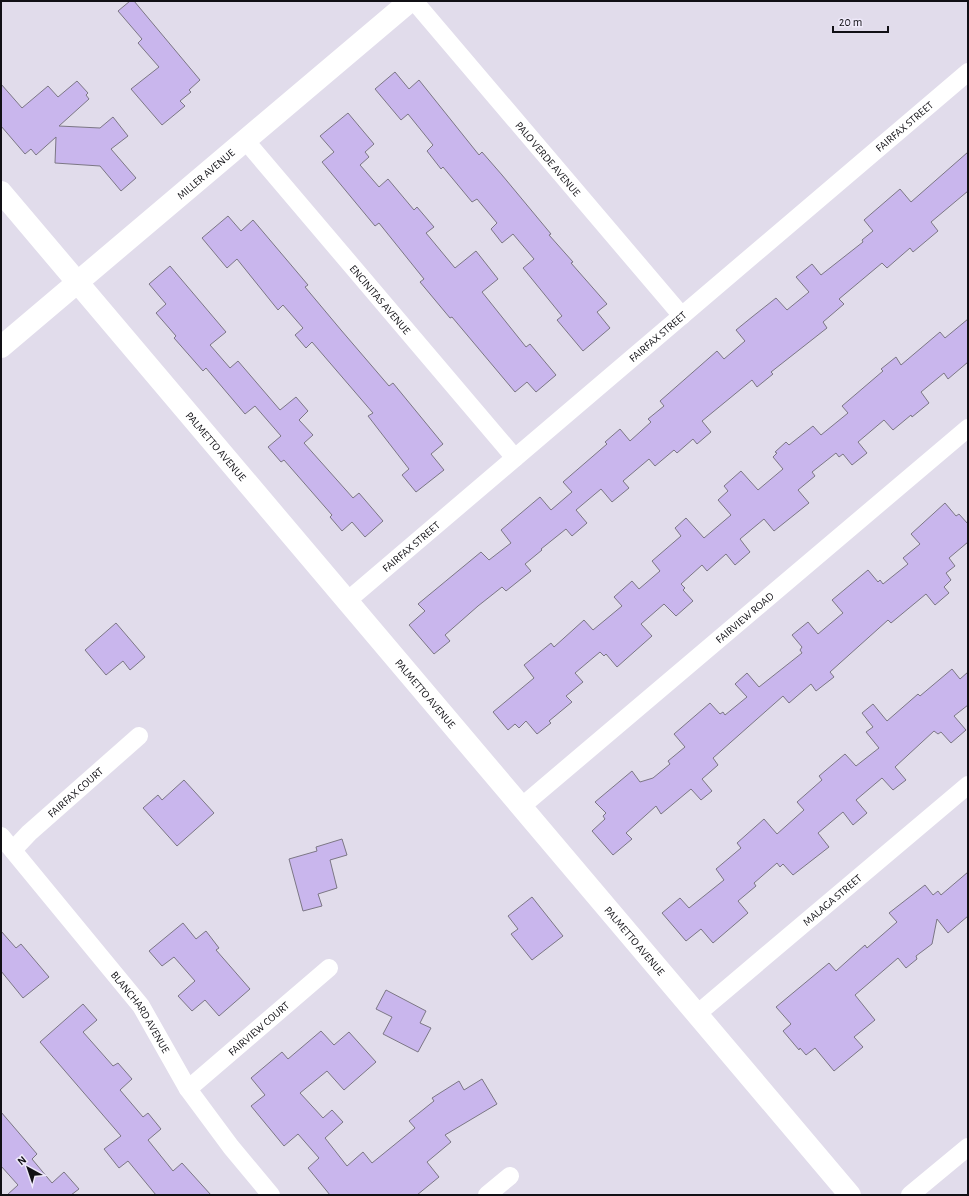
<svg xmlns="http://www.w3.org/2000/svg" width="969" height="1196" viewBox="0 0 969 1196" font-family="'Alegreya Sans',sans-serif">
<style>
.building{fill:#c9b6ed;stroke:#7c7785}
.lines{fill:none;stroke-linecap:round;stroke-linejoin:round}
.minor{stroke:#fff;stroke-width:18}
.tertiary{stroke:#fff;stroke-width:22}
.labels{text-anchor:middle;stroke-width:3;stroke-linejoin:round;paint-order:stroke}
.street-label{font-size:11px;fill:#111015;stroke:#eee9f9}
</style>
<rect width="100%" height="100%" fill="#e1dceb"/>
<g class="building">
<path d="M130,1H134L200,80L189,90L191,92L180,101L185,106L162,125L131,89L159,67L138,43L142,39L118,11Z"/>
<path d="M395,72L409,89L419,80L479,155L482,152L502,175L551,234L549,235L573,262L571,263L607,304L597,312L610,328L583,351L557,320L562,316L523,268L534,259L513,234L502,243L491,229L497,223L477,199L472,202L443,167L441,169L427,151L433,145L408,114L401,120L375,89Z"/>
<path d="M77,81L88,93L86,95L89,99L59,126L100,128L113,117L128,136L111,149L136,178L121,191L100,166L55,163L56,137L36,155L31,149L25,154L1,126V84L22,108L48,86L58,97Z"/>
<path d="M348,113L374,144L365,152L369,157L360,165L379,187L388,179L414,210L417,207L434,227L426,233L455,268L476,251L498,279L482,292L526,347L530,344L556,375L536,392L527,382L515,392L452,317L450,318L420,282L424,279L379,223L375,226L322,162L334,152L320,136Z"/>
<path d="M968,152V191L931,222L938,231L913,252L910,248L887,268L882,263L839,299L844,304L823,322L827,328L771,372L773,374L757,387L752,380L702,421L711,432L697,444L693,439L677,453L674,450L655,466L649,459L623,481L629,488L612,502L601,489L576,510L587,523L572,536L566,529L541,549L542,550L525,564L531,571L506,591L502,587L478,606L445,635L450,641L434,654L409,625L425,611L418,604L481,552L489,560L511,543L501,530L540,497L551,510L572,492L563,482L607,444L605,442L620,429L630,441L651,422L648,419L664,406L660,401L717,351L724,359L745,341L736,330L752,317L776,298L787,310L809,292L796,277L812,264L821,275L863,242L862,240L873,231L864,220L900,189L911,202Z"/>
<path d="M228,216L241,231L253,220L308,285L305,287L341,330L389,386L393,383L443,444L431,454L444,470L416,492L402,475L409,469L368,416L373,413L312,342L306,348L295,335L303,328L283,305L278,310L237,259L227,268L202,238Z"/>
<path d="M170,266L226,332L210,345L230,368L238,361L280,410L296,397L308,411L299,420L313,435L304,443L353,498L359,493L383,521L365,537L352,522L342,531L330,517L332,515L284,460L281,462L268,447L281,436L255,406L245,414L206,368L203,371L174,338L176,336L156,313L166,304L149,284Z"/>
<path d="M968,319V362L948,379L944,373L921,392L929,403L912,417L911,415L893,430L884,420L858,442L867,453L852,465L843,454L839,457L836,453L812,472L815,476L798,490L809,503L774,531L764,519L740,539L750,552L735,565L726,554L707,571L702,565L681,584L685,588L683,590L693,601L676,616L664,604L641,624L652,636L617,667L606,654L604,656L600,652L575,673L583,682L566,696L572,702L549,721L551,723L537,734L526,721L519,728L515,724L508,730L493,712L534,678L524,665L551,643L554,647L584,620L593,630L622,606L614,597L632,581L639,589L660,571L652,561L681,536L675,528L686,518L704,538L731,515L718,500L728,491L724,486L741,471L758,490L783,469L773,457L777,453L775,452L786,442L789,445L813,426L821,435L848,413L842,406L883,371L881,369L896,357L901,365L940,332L945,338Z"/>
<path d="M945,503L956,516L959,514L968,524V542L949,558L955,566L946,573L951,580L944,587L949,593L935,605L926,594L891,623L888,620L830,672L834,677L816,691L811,684L789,703L783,696L713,758L718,765L702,779L712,791L701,800L691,789L661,814L656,806L626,833L632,839L613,855L592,831L605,819L603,816L606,813L595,802L632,771L640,782L653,778L670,764L668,761L685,747L674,734L710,703L720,714L723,712L725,715L747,697L735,684L747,673L759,687L802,653L800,650L802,647L792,635L808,622L818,634L843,613L832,600L868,570L878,582L880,580L883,584L908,564L903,558L920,544L911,534Z"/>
<path d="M116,623L145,657L130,670L123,661L106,675L85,650Z"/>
<path d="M952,669L960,679L968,672V705L954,716L966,730L951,743L941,732L938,734L934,731L895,767L906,780L893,790L882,778L856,800L867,813L853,825L843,812L818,833L829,847L793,875L783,864L780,867L777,863L754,883L756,886L738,901L748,913L713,943L701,929L686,941L662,913L680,898L689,908L724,880L716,869L741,848L737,843L764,819L777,834L804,810L797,802L822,780L819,776L845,754L856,766L879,748L866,732L873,727L862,713L873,704L887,721L918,694L920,696Z"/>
<path d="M184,780L214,813L177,846L143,808L158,795L162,800Z"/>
<path d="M342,839L347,855L330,860L337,888L318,894L322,906L303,911L289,859L317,851L316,847Z"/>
<path d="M968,872V916L948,933L937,919L932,944L916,956L917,959L906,968L898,958L855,995L875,1020L854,1037L863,1047L834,1071L815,1048L806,1055L800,1048L799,1050L783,1031L791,1024L776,1007L829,963L836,971L865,945L867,948L897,922L889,913L925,885L933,895L938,891L941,895Z"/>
<path d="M532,897L563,936L532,960L511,934L518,929L508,916Z"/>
<path d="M183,923L196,939L206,931L219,948L216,950L250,989L219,1016L205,1000L192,1011L178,996L195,981L174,957L162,966L149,951Z"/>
<path d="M1,931L16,948L21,944L49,977L23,998L1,971Z"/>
<path d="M386,990L426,1011L420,1023L431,1028L418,1052L383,1034L392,1017L376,1009Z"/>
<path d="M83,1004L97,1020L83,1032L113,1066L118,1063L132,1079L120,1090L143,1117L148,1113L161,1129L148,1140L173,1171L182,1163L211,1195H156L128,1161L119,1168L104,1149L121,1136L40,1042Z"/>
<path d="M321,1031L334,1045L349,1032L376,1062L344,1090L327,1071L300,1093L323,1118L332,1110L343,1122L325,1138L347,1166L363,1152L372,1163L415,1128L409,1121L434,1101L432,1098L459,1081L464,1090L482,1079L497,1104L445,1135L451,1142L427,1162L439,1177L417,1195H330L308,1168L319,1158L298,1134L284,1146L251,1106L265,1095L251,1078L282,1052L288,1059Z"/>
<path d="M1,1112L37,1154L32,1159L52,1183L64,1172L79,1189L71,1195H7L18,1185L1,1166Z"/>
</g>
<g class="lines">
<g class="minor">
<path id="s1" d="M414,1L682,316"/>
<path id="s2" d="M245,140L515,458"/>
<path id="s3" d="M347,601L968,72"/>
<path id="s4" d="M521,807L968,428"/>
<path id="s5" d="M1,836L141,1006L188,1089L231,1147L271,1195"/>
<path id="s6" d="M13,850L29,833L139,736"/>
<path id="s7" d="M697,1014L968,785"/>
<path id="s8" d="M188,1089L329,968"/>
<path d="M487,1195L510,1176"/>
<path d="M910,1195L968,1147"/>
</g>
<g class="tertiary">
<path id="s9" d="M1,192L850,1195"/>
<path id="s10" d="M1,347L410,1"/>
</g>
</g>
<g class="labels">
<g class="street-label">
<text dy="4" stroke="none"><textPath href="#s3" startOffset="732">FAIRFAX STREET</textPath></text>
<text dy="4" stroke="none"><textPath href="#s1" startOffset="207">PALO VERDE AVENUE</textPath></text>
<text dy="4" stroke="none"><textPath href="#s10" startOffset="268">MILLER AVENUE</textPath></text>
<text dy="4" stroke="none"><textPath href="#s2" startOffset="209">ENCINITAS AVENUE</textPath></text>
<text dy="4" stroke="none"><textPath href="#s3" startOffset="408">FAIRFAX STREET</textPath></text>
<text dy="4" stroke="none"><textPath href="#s9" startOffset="333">PALMETTO AVENUE</textPath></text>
<text dy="4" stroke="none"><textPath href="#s3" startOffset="84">FAIRFAX STREET</textPath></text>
<text dy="4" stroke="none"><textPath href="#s4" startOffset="293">FAIRVIEW ROAD</textPath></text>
<text dy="4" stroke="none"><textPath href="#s9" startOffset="657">PALMETTO AVENUE</textPath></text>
<text dy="4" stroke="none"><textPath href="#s6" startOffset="85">FAIRFAX COURT</textPath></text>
<text dy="4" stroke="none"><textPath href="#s7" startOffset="177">MALAGA STREET</textPath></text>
<text dy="4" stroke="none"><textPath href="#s9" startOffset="981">PALMETTO AVENUE</textPath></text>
<text dy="4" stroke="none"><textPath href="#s5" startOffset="225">BLANCHARD AVENUE</textPath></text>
<text dy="4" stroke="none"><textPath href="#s8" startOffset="93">FAIRVIEW COURT</textPath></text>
</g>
</g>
<rect width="969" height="1196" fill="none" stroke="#111015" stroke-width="4"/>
<g transform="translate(28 1168) rotate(320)" stroke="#eee9f9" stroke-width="3" paint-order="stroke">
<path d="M0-3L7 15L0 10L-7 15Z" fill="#111015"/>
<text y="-6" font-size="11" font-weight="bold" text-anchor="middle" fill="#111015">N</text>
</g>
<path d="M833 26v6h55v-6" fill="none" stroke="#111015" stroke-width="2"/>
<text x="839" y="26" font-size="12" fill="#111015" stroke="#eee9f9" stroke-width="3" paint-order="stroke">20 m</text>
</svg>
